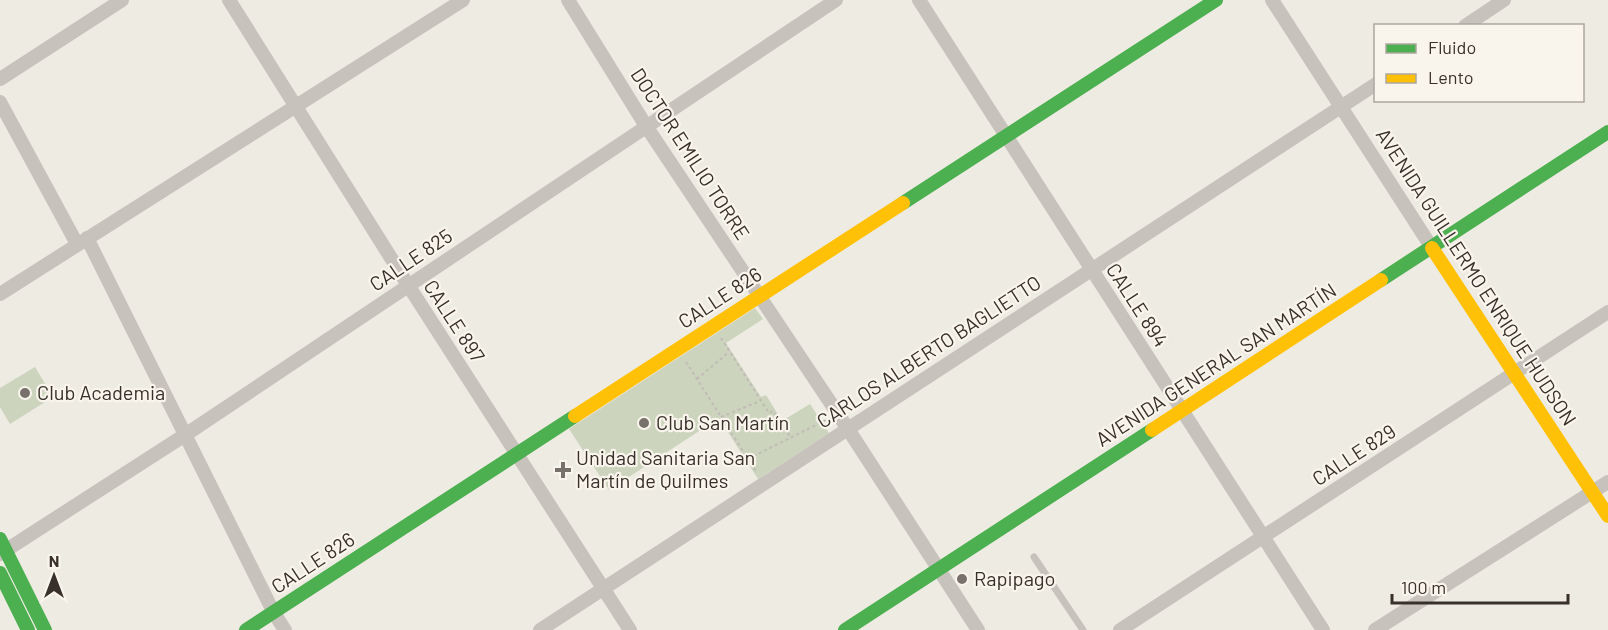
<svg xmlns="http://www.w3.org/2000/svg" width="1608" height="630" viewBox="0 0 1608 630" font-family="Barlow,sans-serif">
<style>
.green{fill:#ccd4be}
.lines{fill:none;stroke-linecap:round;stroke-linejoin:round}
.path{stroke:#c0bbb4;stroke-width:2;stroke-dasharray:3 3;stroke-linecap:butt}
.lane{stroke:#c7c3bc;stroke-width:7}
.street{stroke:#c7c3bc;stroke-width:14}
.fast{stroke:#4caf50;stroke-width:14}
.slow{stroke:#ffc107;stroke-width:14}
.poi-dot{fill:#78716b;stroke:#f9f5ec;stroke-width:2}
.labels{text-anchor:middle;stroke-width:4.5;stroke-linejoin:round;paint-order:stroke}
.street-label{font-size:20px;fill:#38302a;stroke:#f9f5ec}
.poi-label{font-size:20px;fill:#38302a;stroke:#f9f5ec;text-anchor:start}
</style>
<rect width="100%" height="100%" fill="#eeebe3"/>
<g class="green">
<path d="M755,308L763,319L726,343L761,397L766,395L782,421L810,404L829,433L758,479L719,418L609,490L569,429Z"/>
<path d="M35,367L53,397L10,424L0,407V388Z"/>
</g>
<g class="lines">
<g class="path">
<path d="M721,338L769,413L773,411L791,438"/>
<path d="M686,362L757,473"/>
<path d="M697,379L729,352"/>
<path d="M721,417L760,401"/>
<path d="M748,459L826,420"/>
</g>
<path class="lane" d="M1034,557L1083,630"/>
<g class="street">
<path d="M229,0L408,285L630,630"/>
<path d="M568,0L646,126L848,429L978,630"/>
<path d="M919,0L1323,630"/>
<path d="M1272,0L1432,248"/>
<path d="M1465,26L1504,0"/>
<path d="M0,79L122,0"/>
<path d="M0,102L77,244"/>
<path d="M87,238L274,613L285,630"/>
<path d="M0,294L463,0"/>
<path d="M0,554L185,435L836,0"/>
<path d="M540,630L1376,84"/>
<path d="M1120,630L1608,312"/>
<path d="M1375,630L1608,482"/>
</g>
<g class="fast">
<path d="M903,203L1216,0"/>
<path d="M1381,280L1608,132"/>
<path d="M0,539L45,630"/>
<path d="M0,573L28,630"/>
<path d="M246,630L575,416"/>
<path d="M845,630L1152,430"/>
</g>
<g class="slow">
<path d="M1432,248L1608,516"/>
<path d="M575,416L903,203"/>
<path d="M1152,430L1381,280"/>
</g>
</g>
<g class="poi-dot">
<circle cx="25" cy="393" r="6"/>
<circle cx="644" cy="423" r="6"/>
<path d="M560 461h6v6h6v6h-6v6h-6v-6h-6v-6h6z"/>
<circle cx="962" cy="579" r="6"/>
</g>
<g class="labels">
<g class="street-label">
<text transform="translate(690 154) rotate(57)" y="7">DOCTOR EMILIO TORRE</text>
<text transform="translate(411 260) rotate(-34)" y="7">CALLE 825</text>
<text transform="translate(1476 277) rotate(57)" y="7">AVENIDA GUILLERMO ENRIQUE HUDSON</text>
<text transform="translate(720 298) rotate(-33)" y="7">CALLE 826</text>
<text transform="translate(1137 305) rotate(57)" y="7">CALLE 894</text>
<text transform="translate(454 321) rotate(57)" y="7">CALLE 897</text>
<text transform="translate(929 352) rotate(-33)" y="7">CARLOS ALBERTO BAGLIETTO</text>
<text transform="translate(1216 365) rotate(-33)" y="7">AVENIDA GENERAL SAN MARTÍN</text>
<text transform="translate(1354 455) rotate(-33)" y="7">CALLE 829</text>
<text transform="translate(313 563) rotate(-33)" y="7">CALLE 826</text>
</g>
<g class="poi-label">
<text x="37" y="400">Club Academia</text>
<text x="656" y="430">Club San Martín</text>
<text x="576" y="465">Unidad Sanitaria San<tspan x="576" dy="23">Martín de Quilmes</tspan></text>
<text x="974" y="586">Rapipago</text>
</g>
</g>
<rect x="1374" y="24" width="210" height="78" fill="#f9f5ec" stroke="#aca69e" stroke-width="1.5"/>
<rect x="1386" y="44" width="30" height="9" fill="#4caf50" stroke="#aca69e" stroke-width="1.5"/>
<text x="1428" y="54" font-size="18" fill="#38302a">Fluido</text>
<rect x="1386" y="74" width="30" height="9" fill="#ffc107" stroke="#aca69e" stroke-width="1.5"/>
<text x="1428" y="84" font-size="18" fill="#38302a">Lento</text>
<g transform="translate(54 576)" stroke="#f9f5ec" stroke-width="4.5" paint-order="stroke">
<path d="M0-4.5L10 22L0 15L-10 22Z" fill="#38302a"/>
<text y="-9" font-size="16" font-weight="bold" text-anchor="middle" fill="#38302a">N</text>
</g>
<path d="M1392 594v9h176v-9" fill="none" stroke="#38302a" stroke-width="3"/>
<text x="1401" y="594" font-size="18" fill="#38302a" stroke="#f9f5ec" stroke-width="4.5" paint-order="stroke">100 m</text>
</svg>
